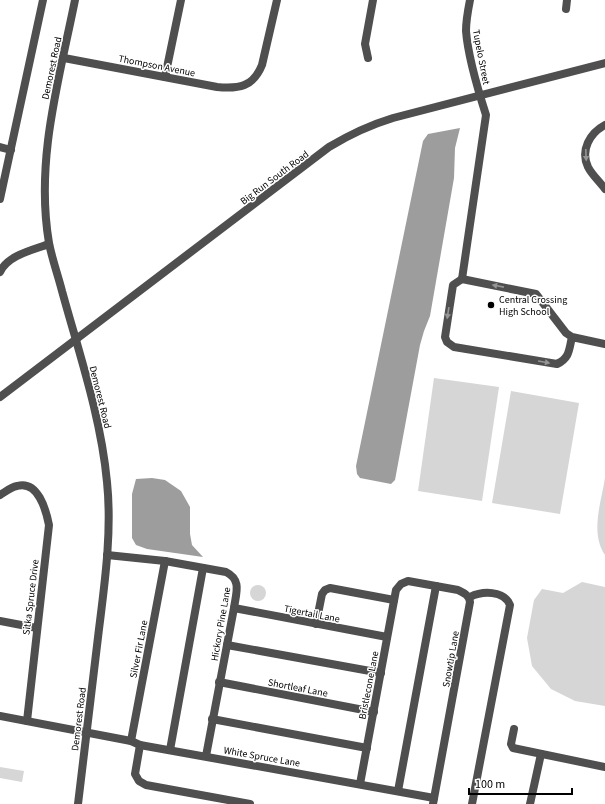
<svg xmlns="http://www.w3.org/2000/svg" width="605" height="804" viewBox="0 0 605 804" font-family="'Source Sans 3',sans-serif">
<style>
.green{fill:#d6d6d6}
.water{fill:#9d9d9d}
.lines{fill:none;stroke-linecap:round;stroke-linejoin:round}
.minor{stroke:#4f4f4f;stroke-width:8}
.oneway{fill:#959595}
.poi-dot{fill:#000;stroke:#fff;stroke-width:1.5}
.labels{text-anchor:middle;stroke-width:3;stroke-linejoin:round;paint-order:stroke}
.street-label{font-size:10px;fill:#000;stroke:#fff}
.poi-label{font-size:10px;fill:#000;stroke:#fff;text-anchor:start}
</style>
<rect width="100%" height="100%" fill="#fff"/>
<g class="green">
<path d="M434,378L499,387L482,501L418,491Z"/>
<path d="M511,391L579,403L560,514L492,503Z"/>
<path d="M605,478V555C590,533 601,503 605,478Z"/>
<path d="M582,582L605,587V706L575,701L551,689L532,666L527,638L534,600L542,589L563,593Z"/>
<circle cx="258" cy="593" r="8"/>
<path d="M0,767L24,771L22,782L0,778Z"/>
</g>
<g class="water">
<path d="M460,128L455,148L454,178L430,316L424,331L420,345L395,480L391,484L360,478L357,474L356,466L423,141L428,134Z"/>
<path d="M152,478L165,480L181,491L190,507V534L192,545L203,557L147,549L136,545L132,538V494L136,479Z"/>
</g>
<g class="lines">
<g class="minor">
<path d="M75,0C59,80 35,161 49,243C52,259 58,275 62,291C79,353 101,417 107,482C112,531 105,581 99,629C92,687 85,746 78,804"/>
<path d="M566,9L567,0"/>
<path d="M64,58L217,87C239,89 253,87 262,65L277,0"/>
<path d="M368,58L365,44L373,0"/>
<path d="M165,77L181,0"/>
<path d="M605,125C590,133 580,150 588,167C592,175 600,182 605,189"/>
<path d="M0,147L11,150"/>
<path d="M0,199L43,0"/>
<path d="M0,272C8,255 33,250 49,244"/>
<path d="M462,279L486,115C478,90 468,57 466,31C466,20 468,10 470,0"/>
<path d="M572,337C569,349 570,358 557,364L454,347L447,342L445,337L453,285L462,279L536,294L566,333L572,337L605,344"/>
<path d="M0,397L329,147C349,135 370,125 393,118L605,63"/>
<path d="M0,495C5,492 11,487 17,486C38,480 46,510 49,525L27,721"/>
<path d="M107,555L165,561L226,572C242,580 236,593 234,608L206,756"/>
<path d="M470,597C482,591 504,590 510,605L472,804"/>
<path d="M234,608L387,637"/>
<path d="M0,621L37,628"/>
<path d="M316,624L322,594L325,590L330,588L394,600"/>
<path d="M227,645L381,673"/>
<path d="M219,682L374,712"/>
<path d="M0,716L131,741L140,745L434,798"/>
<path d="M212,719L367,748"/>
<path d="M514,729L511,744L513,748L605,767"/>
<path d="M131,741L165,561"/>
<path d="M140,745L135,774L139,781L146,785L250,804"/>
<path d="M170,750L203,568"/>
<path d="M360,784L396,590L401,584L408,581L458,590C464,593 469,595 470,602L433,804"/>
<path d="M398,791L436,586"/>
<path d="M530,804L541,754"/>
</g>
</g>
<defs><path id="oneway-solid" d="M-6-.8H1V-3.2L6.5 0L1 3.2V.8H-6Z"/></defs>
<g class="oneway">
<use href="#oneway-solid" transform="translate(586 155) rotate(88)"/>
<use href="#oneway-solid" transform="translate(498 286) rotate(-169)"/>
<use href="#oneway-solid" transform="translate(448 313) rotate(99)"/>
<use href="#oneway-solid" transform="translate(544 362) rotate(10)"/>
</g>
<circle class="poi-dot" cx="491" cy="305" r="4"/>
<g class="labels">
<g class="street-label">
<text transform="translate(482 57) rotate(79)" y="4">Tupelo Street</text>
<text transform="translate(157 65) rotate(11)" y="4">Thompson Avenue</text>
<text transform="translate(51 68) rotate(-78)" y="4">Demorest Road</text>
<text transform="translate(274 177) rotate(-37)" y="4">Big Run South Road</text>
<text transform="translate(101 397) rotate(76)" y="4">Demorest Road</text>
<text transform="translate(30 597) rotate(-83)" y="4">Sitka Spruce Drive</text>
<text transform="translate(312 613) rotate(11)" y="4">Tigertail Lane</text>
<text transform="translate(220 624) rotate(-80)" y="4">Hickory Pine Lane</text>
<text transform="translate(138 649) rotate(-79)" y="4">Silver Fir Lane</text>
<text transform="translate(450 659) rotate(-80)" y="4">Snowtip Lane</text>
<text transform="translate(368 685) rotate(-79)" y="4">Bristlecone Lane</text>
<text transform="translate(298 687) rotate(11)" y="4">Shortleaf Lane</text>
<text transform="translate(78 719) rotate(-83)" y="4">Demorest Road</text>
<text transform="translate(262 756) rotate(10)" y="4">White Spruce Lane</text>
</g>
<g class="poi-label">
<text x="499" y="303">Central Crossing<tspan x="499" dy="12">High School</tspan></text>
</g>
</g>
<path d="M469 788v6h103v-6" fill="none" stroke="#000000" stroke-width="2"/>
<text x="475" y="788" font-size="12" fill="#000000" stroke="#ffffff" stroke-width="3" paint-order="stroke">100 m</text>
</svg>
